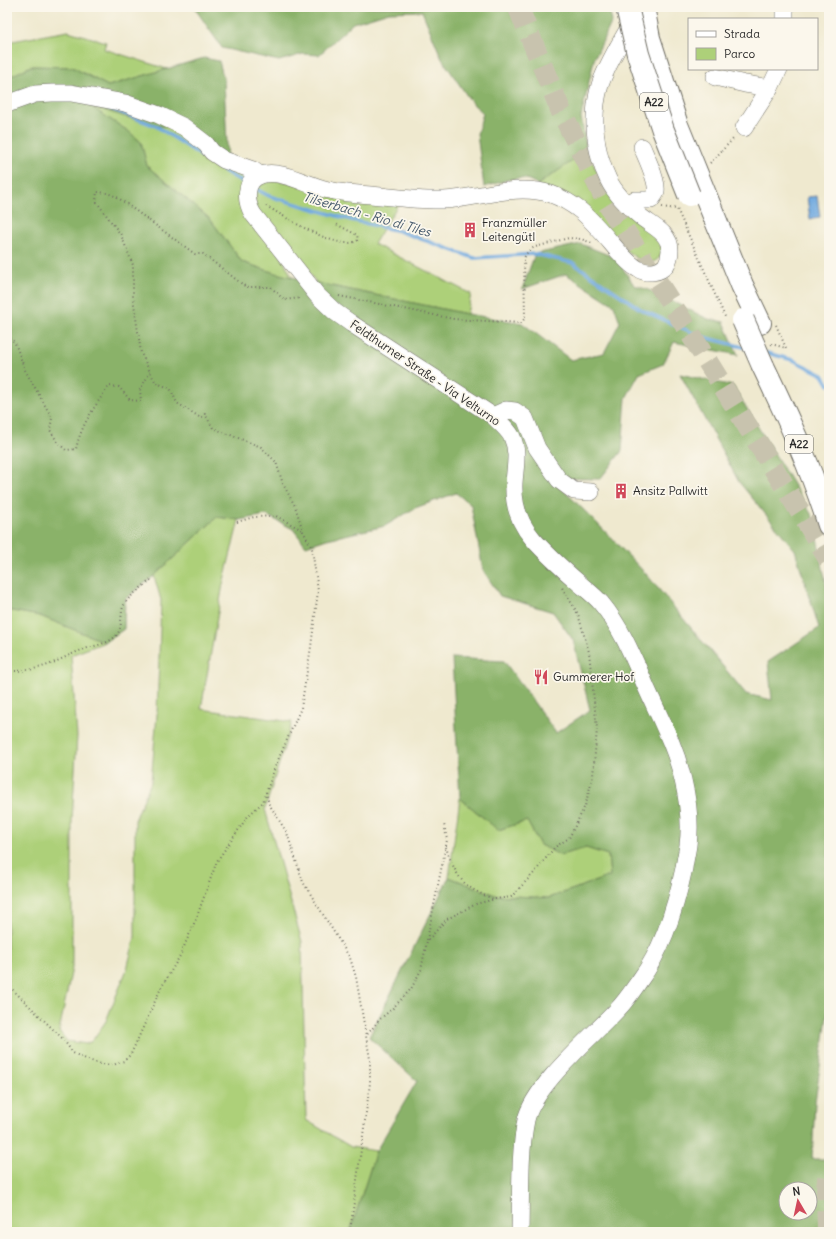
<svg xmlns="http://www.w3.org/2000/svg" width="836" height="1239" viewBox="0 0 836 1239" font-family="Delius,sans-serif">
<style>
.green{fill:#add079;stroke:#6c7e52}
.forest{fill:#8ab269;stroke:#5a6e4a;fill-rule:evenodd}
.water{fill:#6fa9df;stroke:#4d6a85}
.lines{fill:none;stroke-linecap:round;stroke-linejoin:round}
.stream{stroke:#6fa9df;stroke-width:3.5}
.major-tunnel{stroke:#c8c3ae;stroke-width:21;stroke-dasharray:21 10;stroke-linecap:butt}
.highway-tunnel{stroke:#c8c3ae;stroke-width:22;stroke-dasharray:22 11;stroke-linecap:butt}
.minor-casing{stroke:#706e64;stroke-width:18}
.highway-casing{stroke:#706e64;stroke-width:24}
.path{stroke:#706e64;stroke-width:2;stroke-dasharray:1 3;stroke-linecap:butt}
.minor{stroke:#fff;stroke-width:17}
.highway{stroke:#fff;stroke-width:22}
.highway-bridge-casing{stroke:#706e64;stroke-width:24;stroke-linecap:butt}
.highway-bridge{stroke:#fff;stroke-width:22}
.labels{text-anchor:middle;stroke-width:3.5;stroke-linejoin:round;paint-order:stroke}
.shield{fill:#fbf7ec;stroke:#696865;stroke-width:1}
.shield-label{font-size:11px;font-weight:bold;fill:#2b2b2b}
.poi-label{font-size:12px;fill:#2b2b2b;stroke:#fbf7ec;text-anchor:start}
.street-label{font-size:12px;fill:#2b2b2b;stroke:#fbf7ec}
.water-label{font-size:13px;font-style:italic;fill:#43576a;stroke:#fbf7ec}
</style>
<rect width="100%" height="100%" fill="#fbf7ec"/>
<filter id="ink" filterUnits="userSpaceOnUse"><feTurbulence type="fractalNoise" baseFrequency=".025" numOctaves="2"/><feDisplacementMap in="SourceGraphic" scale="8" xChannelSelector="R" yChannelSelector="G"/><feConvolveMatrix kernelMatrix="1 2 1 2 8 2 1 2 1" color-interpolation-filters="sRGB"/></filter>
<filter id="wash" filterUnits="userSpaceOnUse"><feTurbulence type="fractalNoise" baseFrequency=".012" numOctaves="4" result="noise"/><feDisplacementMap in="SourceGraphic" scale="16" xChannelSelector="R" yChannelSelector="G"/><feGaussianBlur stdDeviation="0.9" result="paint"/><feColorMatrix in="noise" values="0 0 0 0 0 0 0 0 0 0 0 0 0 0 0 0 0 1.4 0 .05"/><feComposite in="paint" operator="in"/></filter>
<g filter="url(#wash)">
<rect width="100%" height="100%" fill="#efe9cf"/>
<g class="green">
<path d="M68,31L106,42L104,49L167,69L108,86L72,67L31,66L7,78V42Z"/>
<path d="M88,105L121,114L177,126L228,166L249,174L243,182L292,277L275,273L242,262L210,219L147,166L141,142L128,131Z"/>
<path d="M587,151L600,177L657,237L663,251C659,261 653,264 642,262L537,185Z"/>
<path d="M270,179L399,203L374,244L471,294L467,314L317,283L256,208C254,192 253,185 270,179Z"/>
<path d="M217,517L239,520L223,584L201,709L292,722L265,809L302,942L306,1120L351,1147L376,1151L350,1232H7V610L40,616L105,642L71,655L77,736L72,820V968L59,1031L67,1041L86,1044L92,1041L106,1021L127,969L135,937V820L151,782L157,715L161,600L154,576Z"/>
<path d="M460,798L498,830L527,821L540,845L560,855L586,848L608,855L610,876L549,898L495,895L449,877Z"/>
</g>
<g class="forest">
<path d="M194,7H608L612,21L594,60L581,117L587,151L537,185C522,171 501,183 484,187L477,134L483,113L472,103L442,59L422,11L389,12L353,23L319,55L303,54L279,61L222,48Z"/>
<path d="M204,58L219,61L224,80L228,166L209,164L199,136L177,126H156L90,106L128,131L141,142L147,166L210,219L242,262L275,273L317,283L467,314L522,323L571,360L604,353L620,322L614,305L566,274L522,289L535,254L581,244L616,258L634,285L651,291L708,319L724,322L738,355L674,342L663,364L639,374L626,398L622,451L600,479L551,478L593,519L647,575L746,694L772,700L768,662L819,628L795,550L739,482L680,374L733,386L813,517L829,599V1003L815,1102L812,1159H829V1232H350L376,1151L417,1081L369,1037L449,877L495,895L549,898L610,876L608,855L586,848L560,855L540,845L527,821L498,830L460,798L452,658L504,661L556,733L590,710L573,640L553,612L500,596L483,570L471,505L456,493L415,508L385,526L327,539L306,546L293,529L266,515L239,520L217,517L154,576L125,599L124,629L105,642L40,616L7,610V78L31,66L72,67L108,86ZM786,1189H810V1213H786Z"/>
</g>
<path class="water" d="M817,196L820,217L810,219L807,197Z"/>
<g class="lines">
<g class="stream">
<path d="M107,107L156,126L232,176L245,183"/>
<path d="M254,188L269,196L351,220L399,231L474,258L535,254L573,263L642,310L700,336L747,348"/>
<path d="M767,353L793,360L823,375L829,385"/>
</g>
</g>
</g>
<g filter="url(#ink)">
<g class="lines">
<path class="major-tunnel" d="M518,7L561,111L607,203L690,333L809,526L829,560"/>
<path class="highway-tunnel" d="M828,1232L827,1190L829,1168"/>
<g class="minor-casing">
<g id="minor">
<path d="M785,7V19"/>
<path d="M715,77L745,84L770,88"/>
<path d="M7,104L35,94L52,93H71L125,103L159,115L184,127L206,144L212,152L224,160L253,170L260,175"/>
<path d="M744,128L770,88L779,69"/>
<path d="M628,205L634,200H651C653,197 655,195 656,192C658,181 646,157 642,147"/>
<path d="M493,416L506,410L515,411L525,418L537,448L559,480L574,491L591,492"/>
<path d="M520,1232C521,1197 519,1154 526,1120C534,1085 592,1037 617,1010C626,1001 633,990 640,980C664,948 676,906 684,868C685,860 687,852 688,845C691,823 688,801 683,780C676,748 660,718 647,689C634,659 622,628 601,603C595,596 587,590 580,584C564,570 547,555 533,539C519,523 513,503 514,483C515,467 519,452 512,437C508,429 500,423 493,416L352,324L335,312L317,295L253,214C245,201 244,180 261,175C279,169 303,183 321,188C333,192 346,193 359,194C387,196 416,201 444,200C480,198 516,183 551,194C562,198 572,204 581,211C595,223 606,237 618,251C624,257 630,265 638,269C647,274 660,273 666,265C669,260 670,255 670,250C670,233 652,226 641,217C628,206 615,194 608,179C594,150 591,116 600,85C608,62 622,40 634,19"/>
</g>
</g>
<g class="highway-casing">
<g id="highway">
<path d="M643,7L649,38L677,125L742,285L760,323"/>
<path d="M763,366C788,418 812,470 829,525"/>
</g>
</g>
<g class="path">
<path d="M710,163L735,137"/>
<path d="M266,206C283,215 340,254 358,240L357,235L336,224"/>
<path d="M662,207L677,209L726,319"/>
<path d="M339,296L454,319L521,323L525,318L524,258L528,251L535,247L569,238L581,239L592,243"/>
<path d="M776,325L786,348"/>
<path d="M7,335L15,343L25,370L52,418L50,430L58,443L66,450L76,449C81,425 95,406 109,386L119,387L130,400L141,401L140,390L150,372"/>
<path d="M771,344L786,348"/>
<path d="M237,522L254,517L276,516L302,530"/>
<path d="M7,671C17,671 27,671 37,668C53,665 67,655 82,650C92,646 108,644 116,636C123,628 120,615 123,607C127,597 144,586 152,579"/>
<path d="M266,792L269,804L287,833L303,882L350,958L356,977L366,1036"/>
<path d="M446,847C450,860 457,878 468,886C476,892 484,895 493,899"/>
<path d="M427,940L447,840L444,824"/>
<path d="M7,984L63,1039L73,1053L88,1060L101,1064L113,1065L124,1061L131,1054L161,988L180,956L196,919L217,861L248,816L263,802L275,767L301,708L311,647L318,591L312,548L303,531L295,506L283,484L276,462L261,447L213,428L205,414L201,418L177,403L170,388L156,383L150,372L141,353L133,297V265L121,235L96,201L97,192L107,193L117,197L195,254H203L246,287H271L284,300L301,298"/>
<path d="M350,1232L370,1083V1059L366,1036L380,1019L392,1009L411,989L421,970L427,941L447,919L476,904L495,899L511,897L534,873L555,847L569,838L585,806L593,776L597,729L589,652L578,614L561,586"/>
</g>
<use href="#minor" class="minor"/>
<use href="#highway" class="highway"/>
<g class="highway-bridge-casing">
<g id="highway-bridge">
<path d="M627,7L638,54L663,130L689,195"/>
<path d="M743,320L763,366"/>
</g>
</g>
<use href="#highway-bridge" class="highway-bridge"/>
</g>
</g>
<defs>
<g id="building-bare" transform="scale(1.2)"><path d="M-4-6H4V6H1V3H-1V6H-4ZM-2.5-4.3h1.7v1.8h-1.7ZM.8-4.3h1.7v1.8H.8ZM-2.5-1h1.7V.8h-1.7ZM.8-1h1.7V.8H.8Z" fill="#d1495b" stroke="#fbf7ec" stroke-width="2.5" paint-order="stroke"/></g>
<g id="restaurant-bare" transform="scale(1.2)"><path d="M-5-6h1v4h1v-4h1v4h1v-4h1v5L-1.5 .5V6h-2V.5L-5-1ZM5-6V6H3V1.5H1.5Q1.5-4 5-6Z" fill="#d1495b" stroke="#fbf7ec" stroke-width="2.5" paint-order="stroke"/></g>
</defs>
<g fill-rule="evenodd">
<use href="#building-bare" x="470" y="230"/>
<use href="#building-bare" x="621" y="491"/>
<use href="#restaurant-bare" x="541" y="677"/>
</g>
<g class="labels">
<g class="shield">
<rect x="640" y="93" width="28" height="18" rx="3"/>
<rect x="785" y="435" width="28" height="18" rx="3"/>
</g>
<g class="shield-label">
<text x="654" y="106">A22</text>
<text x="799" y="448">A22</text>
</g>
<g class="poi-label">
<text x="482" y="227">Franzmüller<tspan x="482" dy="14">Leitengütl</tspan></text>
<text x="633" y="495">Ansitz Pallwitt</text>
<text x="553" y="681">Gummerer Hof</text>
</g>
<g class="street-label">
<text transform="translate(425 373) rotate(34)" y="4">Feldthurner Straße - Via Velturno</text>
</g>
<g class="water-label">
<text transform="translate(367 214) rotate(16)" y="5">Tilserbach - Rio di Tiles</text>
</g>
</g>
<rect width="836" height="1239" fill="none" stroke="#fbf7ec" stroke-width="24"/>
<rect x="688" y="18" width="130" height="52" fill="#fbf7ec" stroke="#a8a59f"/>
<rect x="696" y="31" width="20" height="6" fill="#ffffff" stroke="#a8a59f"/>
<text x="724" y="38" font-size="12" fill="#2b2b2b">Strada</text>
<rect x="696" y="48" width="20" height="12" fill="#add079" stroke="#a8a59f"/>
<text x="724" y="58" font-size="12" fill="#2b2b2b">Parco</text>
<g transform="translate(798 1201) rotate(351)"><circle r="19" fill="#fbf7ec" stroke="#a8a59f"/>
<path d="M0-3L7 15L0 10L-7 15Z" fill="#d1495b"/>
<text y="-6" font-size="11" font-weight="bold" text-anchor="middle" fill="#2b2b2b">N</text>
</g>
</svg>
